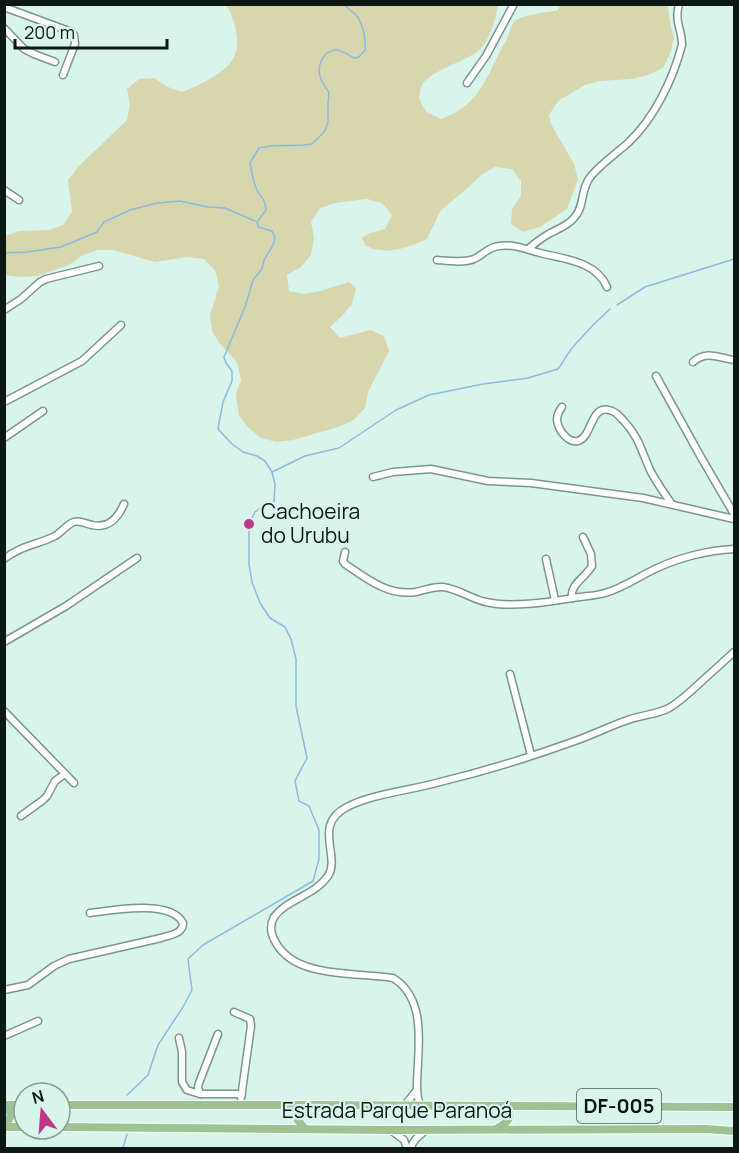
<svg xmlns="http://www.w3.org/2000/svg" width="739" height="1153" viewBox="0 0 739 1153" font-family="Manrope,sans-serif">
<style>
.green{fill:#d7d6ae}
.lines{fill:none;stroke-linecap:round;stroke-linejoin:round}
.stream{stroke:#8dbadf;stroke-width:1.5}
.minor-casing{stroke:#7c968e;stroke-width:9}
.major-casing{stroke:#fff;stroke-width:10}
.minor{stroke:#fff;stroke-width:6}
.major{stroke:#9dc394;stroke-width:8}
.poi-dot{fill:#b83a88;stroke:#d8f4eb;stroke-width:2}
.labels{text-anchor:middle;stroke-width:4.5;stroke-linejoin:round;paint-order:stroke}
.shield{fill:#d8f4eb;stroke:#4a5954;stroke-width:1.5}
.shield-label{font-size:20px;font-weight:bold;fill:#0d1714}
.poi-label{font-size:21px;fill:#0d1714;stroke:#d8f4eb;text-anchor:start}
.street-label{font-size:21px;fill:#0d1714;stroke:#d8f4eb}
</style>
<rect width="100%" height="100%" fill="#d8f4eb"/>
<path class="green" d="M226,5H498C496,18 489,43 478,51C466,61 428,72 422,85C420,88 420,94 419,98L426,112L441,119C483,104 486,74 507,39C509,34 511,26 514,22C522,14 546,13 558,10L560,5H668L670,23L674,38L670,54L663,68L648,75L632,79L600,81L585,85L558,101L549,115L551,124L574,164L578,179L567,209L540,227L523,232L511,224L512,209L521,196V181L512,169L495,167L481,175L470,186L441,210L427,239C413,245 395,253 380,250C375,250 370,247 366,246L362,238L370,233L385,229L392,215L382,203L367,199L335,203L320,208L311,222L314,238L311,255L301,267L287,275L289,291L304,294L320,291L349,282L356,288L352,304L342,316L330,327L340,338L370,330L384,336L389,351L368,392L365,408L354,420L338,427L293,440L277,442L261,438L249,428L239,416L236,394L241,380L237,362L220,344L212,331L210,316L219,286L215,270L204,259L187,257L155,262L113,250H97L81,256L69,265L37,276L21,277L5,275V236L19,231L49,230L63,225L72,212L68,180L78,167L127,120L130,105L127,89L139,79L154,78L168,87L182,92C196,87 226,73 233,59C242,44 235,18 226,5Z"/>
<g class="lines">
<g class="stream">
<path d="M4,253L27,252L61,247L97,232L104,222L130,210L157,203L180,201L208,207L225,208L255,221"/>
<path d="M617,305L645,287L734,259"/>
<path d="M272,472L305,456L339,448L396,410L429,395L483,384L528,378L558,369L572,348L593,325L610,309"/>
<path d="M127,1095L148,1075L158,1045L183,1007L192,990L188,959L203,945L313,881L319,859V830L309,806L299,801L295,781L307,758L296,706V659L291,639L285,627L270,618L260,603L252,582L249,564V524L255,512L259,509L274,502L275,484L272,472L265,461L257,456L243,452L232,444L218,429L223,402L232,381V371L226,363L224,357L245,307L253,280L262,269L264,260L273,245L275,238L272,231L258,227L257,222L266,210C264,198 264,201 258,192C253,184 252,172 250,163L259,148L270,146L304,145L312,144L325,131L328,122V103L329,93C326,87 321,82 320,76C317,65 323,51 336,50C342,50 349,55 354,58L359,57L365,50C366,39 363,23 356,15C352,11 347,8 344,4"/>
<path d="M123,1148L127,1134"/>
</g>
<g class="minor-casing">
<g id="minor">
<path d="M4,7L69,31L74,35L75,44L63,75"/>
<path d="M4,28L24,49L34,54L55,62"/>
<path d="M467,83L486,56L514,4"/>
<path d="M4,190L19,200"/>
<path d="M528,249C534,244 540,239 547,235C555,230 568,226 574,218C585,207 580,189 591,176C602,163 617,153 629,142C655,117 673,79 682,45C682,28 674,23 679,4"/>
<path d="M437,260C449,261 464,263 474,259C483,255 488,247 499,246C514,244 525,249 540,253C564,259 596,261 607,287"/>
<path d="M4,310L21,299L40,282L46,279L99,266"/>
<path d="M693,362C707,350 718,358 734,360"/>
<path d="M656,376L702,459L734,514"/>
<path d="M4,402L82,361L121,325"/>
<path d="M562,407C559,411 557,415 557,420C558,429 567,443 578,441C593,437 590,402 612,411C616,412 620,417 623,420C640,438 641,451 651,472C657,483 664,493 671,503"/>
<path d="M4,438L43,411"/>
<path d="M373,477L393,472L431,469L488,481L531,483L643,498L734,519"/>
<path d="M345,552L343,561L345,564C367,579 388,596 416,592C425,590 434,586 443,587C459,589 471,599 486,602C511,608 548,602 573,598C584,596 595,596 605,593C623,588 638,577 655,569C678,558 708,550 734,549"/>
<path d="M4,559C22,545 37,545 55,536C62,532 67,524 74,522C80,520 86,524 92,525C108,529 118,518 124,504"/>
<path d="M546,559L555,600"/>
<path d="M572,598C570,584 585,578 592,566L591,554L583,537"/>
<path d="M4,642L66,606L137,558"/>
<path d="M510,674L531,755"/>
<path d="M4,711L74,783"/>
<path d="M21,816L43,800L47,796L55,781L65,774"/>
<path d="M4,990L28,985L54,966L69,959L161,938C170,935 183,934 183,923C171,899 112,910 90,913"/>
<path d="M234,1012L250,1019L251,1026L241,1098"/>
<path d="M218,1034L199,1083L198,1087L200,1094H242"/>
<path d="M4,1036L38,1021"/>
<path d="M179,1038L182,1052V1082L187,1090L200,1094"/>
<path d="M404,1106L417,1090"/>
<path d="M420,1106C418,1100 417,1093 417,1087C417,1052 429,1000 393,978C357,972 296,979 276,943C271,935 269,926 274,917C287,899 314,896 328,876C341,856 312,825 347,807C372,794 412,790 440,782C485,771 531,757 575,741C592,735 608,727 625,721C639,715 656,715 669,708C681,701 691,691 701,682C712,672 723,662 734,652"/>
<path d="M392,1131L404,1140L407,1148"/>
<path d="M411,1148C413,1140 419,1136 426,1130"/>
</g>
</g>
<g class="major-casing">
<g id="major">
<path d="M4,1105H24"/>
<path d="M60,1105H306L734,1107"/>
<path d="M4,1107L11,1112C11,1118 9,1121 4,1125"/>
<path d="M4,1127H24"/>
<path d="M60,1127L392,1130L706,1129L734,1131"/>
<path d="M305,1129L297,1119L299,1111L306,1105"/>
<path d="M496,1129C507,1123 516,1116 504,1106"/>
</g>
</g>
<use href="#minor" class="minor"/>
<use href="#major" class="major"/>
</g>
<circle class="poi-dot" cx="249" cy="524" r="6"/>
<g class="labels">
<rect class="shield" x="577" y="1089" width="84" height="34" rx="4.5"/>
<g class="shield-label">
<text x="619" y="1113">DF-005</text>
</g>
<g class="poi-label">
<text x="261" y="519">Cachoeira<tspan x="261" dy="24">do Urubu</tspan></text>
</g>
<g class="street-label">
<text x="397" y="1118">Estrada Parque Paranoá</text>
</g>
</g>
<rect width="739" height="1153" fill="none" stroke="#0d1714" stroke-width="12"/>
<g transform="translate(42 1111) rotate(344)"><circle r="28" fill="#d8f4eb" stroke="#879c95" stroke-width="1.5"/>
<path d="M0-4.5L10 22L0 15L-10 22Z" fill="#b83a88"/>
<text y="-9" font-size="16" font-weight="bold" text-anchor="middle" fill="#0d1714">N</text>
</g>
<path d="M15 39v9h152v-9" fill="none" stroke="#0d1714" stroke-width="3"/>
<text x="24" y="39" font-size="18" fill="#0d1714" stroke="#d8f4eb" stroke-width="4.5" paint-order="stroke">200 m</text>
</svg>
